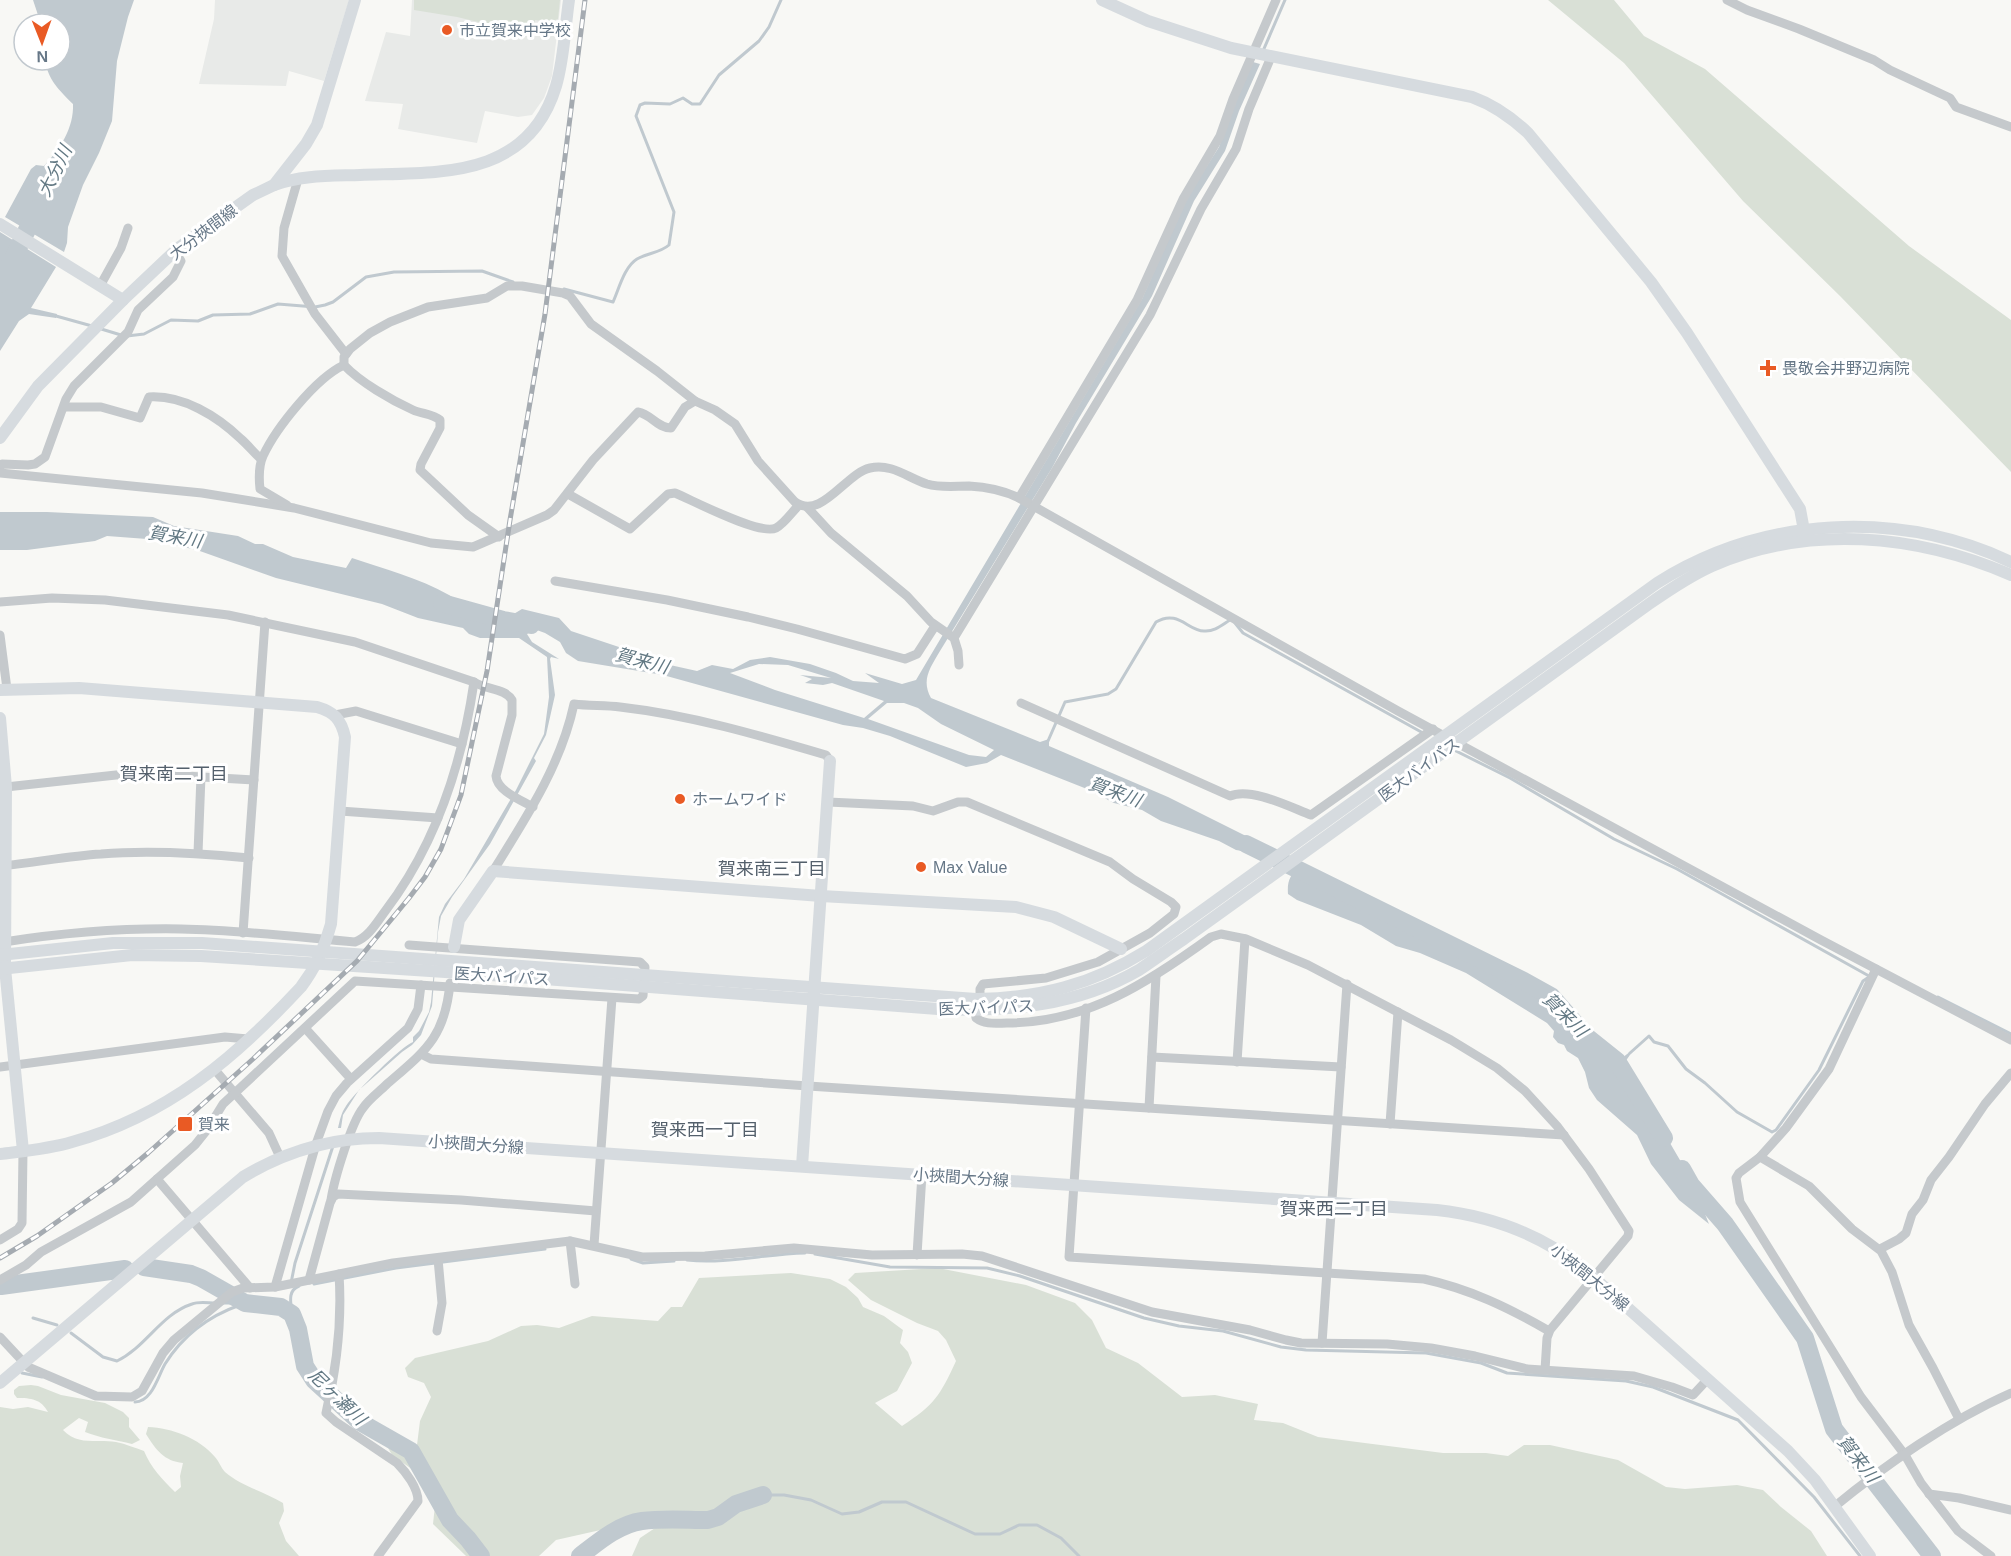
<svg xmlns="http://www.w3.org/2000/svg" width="2011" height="1556" viewBox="0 0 2011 1556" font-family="Arial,'Noto Sans JP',sans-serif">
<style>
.built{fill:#e8eae8}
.green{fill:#d9e0d6}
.water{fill:#c0c9cf;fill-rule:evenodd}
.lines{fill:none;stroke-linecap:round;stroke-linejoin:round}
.stream{stroke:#c0c9cf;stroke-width:3}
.river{stroke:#c0c9cf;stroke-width:18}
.street{stroke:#c5c9cc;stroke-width:9}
.secondary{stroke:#d6dbdf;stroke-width:12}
.rail-casing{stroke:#a5abb1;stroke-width:5}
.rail{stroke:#fff;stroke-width:3;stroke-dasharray:9;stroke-linecap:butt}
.poi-dot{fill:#e95a24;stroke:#fff;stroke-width:2}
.labels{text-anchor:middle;stroke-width:6;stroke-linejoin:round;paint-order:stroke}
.poi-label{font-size:16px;fill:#667787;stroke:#fff;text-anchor:start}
.street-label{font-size:16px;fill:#667787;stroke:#fff}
.water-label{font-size:18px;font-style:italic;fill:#627883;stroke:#fff}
.neighbourhood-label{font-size:18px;fill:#54606c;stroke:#fff}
</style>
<rect width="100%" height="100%" fill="#f8f8f5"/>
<g class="built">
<path d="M215,0H349L324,81L289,71L286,86L199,84L214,19Z"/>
<path d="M412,0H561L552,76L544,98L532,115L518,117L485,111L477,143L398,129L403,104L365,101L386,32L410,36Z"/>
</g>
<g class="green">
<path d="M414,0H560L558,19L549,22L535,20L533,35L457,17L414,10Z"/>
<path d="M1548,0H1614L1644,36L1705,69L1909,246L2011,320V472L1840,296L1743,201L1624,63Z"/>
<path d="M938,1268L1026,1285L1075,1303L1092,1320L1106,1348L1138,1363L1182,1397L1215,1395L1258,1404L1254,1420L1283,1423L1318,1437L1443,1453H1486L1508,1456L1524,1445H1550L1618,1460L1666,1487L1685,1489L1737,1485L1763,1490L1781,1507L1811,1531L1827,1556H632L640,1538L658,1526L642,1525L605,1529L556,1540L539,1556H466L433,1524L437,1487L392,1455L387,1446L396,1444L417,1445L420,1421L431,1397L424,1383L408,1377L405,1368L415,1358L488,1341L521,1326L537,1325L559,1328L592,1316L658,1321L671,1307H682L699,1278L791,1273L830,1279L846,1287L858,1298L863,1307L884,1316L903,1330L900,1343L908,1352L912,1363L897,1391L875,1403L902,1426C934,1405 940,1396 956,1361L946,1340L938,1331L917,1323L871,1300L848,1280L855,1273Z"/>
<path d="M31,1385L38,1386L61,1395L105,1403L123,1412L129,1418V1427L140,1440L132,1444C116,1440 100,1438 85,1432L88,1422L79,1418L63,1430C78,1446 97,1439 116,1442C126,1444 135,1448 144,1451C151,1468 162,1479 175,1492L181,1487L180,1476L183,1463C164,1461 156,1450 146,1434L148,1427C172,1428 199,1438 215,1457C219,1461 221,1468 225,1472C241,1486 265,1492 283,1503L284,1511L279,1523L286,1541L299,1556H0V1407L13,1409L28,1407L48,1412C41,1399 31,1398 17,1398L14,1394V1390L19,1386Z"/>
</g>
<g class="water">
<path d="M33,0H134L128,17L117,61L112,121L99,153L83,185L68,227L67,243L64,252L5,217L31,169L36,165L44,166C60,149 74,128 73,104C59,90 48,80 45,60H60V24H41Z"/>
<path d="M1253,62L1260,64L1239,111L1225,151L1194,201L1152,296L1076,423L1052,468L940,651C930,668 921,680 931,698L1040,742L1049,739V746L1168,797L1272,849L1261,858L1254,853L1236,850L1219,841L1161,821L1142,810L1114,803L1087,789L1001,755L987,763L966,767L890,736L863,728L843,725L663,675L578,661L566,653L560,642L545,633L534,629L527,634L532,642L559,659L551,657L550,659L555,695L546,735L534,758L536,761L490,844L452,897L441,916L438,932L432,1006L421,1035L412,1045L402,1052L359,1090L343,1115L341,1128H338C340,1120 341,1113 346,1106C356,1091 402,1046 413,1042V1037L419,1031L429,1012L431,1002L439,917L445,904L464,879L516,790L544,734L549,697L547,657L519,638H480L469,634L463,628L418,618L382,604L276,578L197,550L147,539L107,536L95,541L27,550H0V512H47L153,517L174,526L238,536L255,544H263L293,557L346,568L352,558C384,569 419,578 449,595C460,601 464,612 472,618C481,624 493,624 504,625L512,615L522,609L559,618L571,631L622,648L643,659L697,671L712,665L733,669L750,660L770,657L810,664L836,673L853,681L879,683L865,673L902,684L916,680L1142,299L1187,197L1219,147L1231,112ZM759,664L788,665L831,678L800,675L812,679L805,683L823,685L832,683L884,701L864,718L775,690L730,673ZM887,703H904L918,708L941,724L994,750L986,757L969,755L868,719Z"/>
<path d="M0,232L56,267L31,308L57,314L56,318L29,314L19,321L0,351Z"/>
<path d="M1300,868L1374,909V913L1429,940L1462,954L1566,1010L1577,1020L1587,1040L1613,1065L1631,1051L1632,1052L1618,1072L1663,1131L1691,1179L1709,1224L1679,1200L1651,1164L1637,1135L1597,1100L1589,1088L1585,1072L1578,1058L1567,1051L1564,1045L1558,1043L1553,1037L1554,1031L1547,1023L1466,973L1420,953L1396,946L1361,925L1297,900L1288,894C1287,881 1290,874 1300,868Z"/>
</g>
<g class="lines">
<g class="stream">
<path d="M1263,51L1285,0"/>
<path d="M564,289L613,302C619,289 624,267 637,259C647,253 660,253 669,245L674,212L636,116L640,105L645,103L670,104L683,98L692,104H700L719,75L759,41L769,27L781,0"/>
<path d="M56,316L92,326"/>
<path d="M98,328L121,335"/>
<path d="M127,336L144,334L171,320L198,321L213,315L250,314L278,304L315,307L325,305L333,302L366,277L394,272L482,271L513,282"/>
<path d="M1235,623L1243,633L1423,733"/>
<path d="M1048,741L1065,702L1108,694L1116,689L1156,622C1178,609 1188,631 1204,631C1214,632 1222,625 1230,620"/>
<path d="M1452,749L1510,778L1614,839L1677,869L1869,976"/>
<path d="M1938,997L2011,1034"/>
<path d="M1630,1053L1649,1036L1654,1042L1668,1046L1686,1069L1705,1083L1737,1112L1772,1132L1776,1130L1819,1070L1863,981L1869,977"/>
<path d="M815,1254L890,1267L987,1268L1020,1276L1144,1318L1179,1326L1223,1331L1281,1347L1306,1350L1426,1353L1481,1363L1507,1373L1626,1381L1653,1387L1738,1420L1814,1497L1860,1556"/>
<path d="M631,1259L643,1263L674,1261"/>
<path d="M687,1260C727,1264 765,1254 805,1253"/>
<path d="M291,1283L295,1263L333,1146"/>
<path d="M314,1284L396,1268L545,1249"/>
<path d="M222,1303H245"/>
<path d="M292,1314C291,1303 287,1291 299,1286"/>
<path d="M33,1318L57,1325"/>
<path d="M71,1333L103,1357L117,1361C146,1347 161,1314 192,1304C199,1301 208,1303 216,1303"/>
<path d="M22,1373L42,1377"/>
<path d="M135,1402C152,1402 158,1376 165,1364C183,1335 209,1316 240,1305"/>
<path d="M763,1495H784L811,1500L842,1514L859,1512L882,1502H906L975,1534H1000L1019,1525H1037L1061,1538L1079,1556"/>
</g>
<g class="river">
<path d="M0,284L38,208"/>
<path d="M442,603L503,620L531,625"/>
<path d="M1246,844L1524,981L1551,996L1587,1037L1617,1061L1664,1138"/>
<path d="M1682,1169L1691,1185L1725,1224L1805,1338L1834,1429L1932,1556"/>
<path d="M144,1267L191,1274L201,1278L245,1303L281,1307L292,1314L298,1329L305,1366L314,1380L360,1422L411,1451L450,1520L468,1539L481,1556"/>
<path d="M1,1286L125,1269"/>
<path d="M580,1556C598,1542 619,1524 642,1521C663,1518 687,1520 708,1520L718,1517L736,1504L763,1495"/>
</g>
<g class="street">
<path d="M1727,0L1747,10L1799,29L1874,60L1890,70L1950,98L1956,107L2011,127"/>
<path d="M298,179L284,228L282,256L315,314L346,354"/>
<path d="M100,286L121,248L128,228"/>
<path d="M64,407H101L140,418L149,397C183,395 217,416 241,439C248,445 254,453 261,459"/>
<path d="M0,467L2,464L28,465L35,464L45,457L66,399L74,386L128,332L138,310L173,277L181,261L175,251"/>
<path d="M0,473L202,493L294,508L431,543L473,547L547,515L554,510L593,460L638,412C651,414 657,428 671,428L685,407L695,401L715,410L735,424L758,461L795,502C821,521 846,473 870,468C892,463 908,478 927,484C941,488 955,486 969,486C987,487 1003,490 1019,498L1398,711L1821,940L2011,1040"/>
<path d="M568,494L630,529L668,494L675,493C692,500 760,536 776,528C784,524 792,512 799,505"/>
<path d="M1019,498L1137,300L1183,199L1220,136L1233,99L1276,0"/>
<path d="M287,505L260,489C259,480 259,465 263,456C276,428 316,378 344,365"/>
<path d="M807,507L831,533L907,596L931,622L954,638L958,651L959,665"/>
<path d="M499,537L468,515L420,470L421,464L440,428V420C433,414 422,414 413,410C391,400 360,382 344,365V357L350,349L370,333L390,322L428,307L487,298L507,286H522L563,293L570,296L591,324L657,371L695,401"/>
<path d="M555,581L667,600L748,617L797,629L905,659L917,654L935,626"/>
<path d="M0,602L52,598L105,600L228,615L355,642L474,682C486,690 505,688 512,700V715L496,776C497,791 521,800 533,807"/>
<path d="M0,635L7,689"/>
<path d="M954,638L1150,315L1201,209L1236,149L1249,109L1271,57"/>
<path d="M1021,703L1230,796C1251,787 1290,807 1311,815L1433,729"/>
<path d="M335,715L356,711L462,744"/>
<path d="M6,787L116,775L151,774L254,780"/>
<path d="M828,802L913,806L933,811L958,802H967L1110,862L1133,879L1171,902L1176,907L1174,914L1150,933L1098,962L1046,978L983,984L980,989V999"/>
<path d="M340,811L438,818"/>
<path d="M198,853L201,776"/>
<path d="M0,866C34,863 67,856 101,854C150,850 199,853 249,858"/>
<path d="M493,871C526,818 561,765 574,704C589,706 605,705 620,707C690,715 758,735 826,755L830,761"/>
<path d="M243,933L265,622"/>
<path d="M4,942C62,933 122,928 181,929C239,930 297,937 355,942C369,937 377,922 386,910C436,844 462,764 474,682"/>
<path d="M1876,969L1829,1069L1786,1128L1760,1157L1739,1173L1736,1178L1740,1202L1861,1397L1905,1455L1921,1483L1958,1531L1991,1556"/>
<path d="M1086,1008L1069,1257L1424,1279C1470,1289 1509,1308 1549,1331"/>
<path d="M975,1010L976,1018C985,1025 997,1023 1007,1023C1087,1023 1149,982 1211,937L1221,934L1246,939L1308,965L1451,1040L1497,1068L1525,1091L1557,1126L1589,1169L1629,1231L1628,1236L1550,1330L1547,1338L1545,1370"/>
<path d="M305,1028L351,1079"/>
<path d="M421,1054L431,1059L808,1086L1564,1135"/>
<path d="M1152,1057L1341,1067"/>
<path d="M1237,1062L1245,939"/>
<path d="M0,1067L225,1037L248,1039"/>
<path d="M215,1070L269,1133L280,1157"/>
<path d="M1149,1108L1156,976"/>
<path d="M1390,1124L1398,1012"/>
<path d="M1760,1157L1809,1186L1852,1229L1881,1251L1892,1272L1909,1325L1933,1368L1959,1419"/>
<path d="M157,1179L250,1288"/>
<path d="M331,1200C334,1180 351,1123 363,1108C369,1099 379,1092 386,1085C425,1051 445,1038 450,983"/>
<path d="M0,1240L18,1229L22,1223L23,1151"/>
<path d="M570,1241L575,1284"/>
<path d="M594,1245L612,998"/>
<path d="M1880,1249L1899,1239L1906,1233L1912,1214L1923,1200L1931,1180L1949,1157L1985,1104L2011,1073"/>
<path d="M917,1255L922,1174"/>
<path d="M339,1274C342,1320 337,1367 326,1413L336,1422L397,1463C406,1472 418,1488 418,1501L378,1556"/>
<path d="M0,1280L26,1265L41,1252L131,1202L195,1145L207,1130L223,1104L355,981L639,999L643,996L645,967L640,962L409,945"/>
<path d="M309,1280L330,1203L333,1197L338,1194L461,1200L596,1211"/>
<path d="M275,1287L316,1144L328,1111L336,1096L347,1083L408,1028L418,1009L421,985"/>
<path d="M437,1331L442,1303L438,1259"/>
<path d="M0,1337L28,1367L96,1396L132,1397L142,1391L163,1353L174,1340L232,1292L243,1288L275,1287L393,1263L570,1241L642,1257L705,1256L794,1248L872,1255L962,1254L982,1256L1152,1312L1250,1330L1286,1340L1301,1343L1387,1344L1431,1348L1475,1356L1527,1369L1634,1376L1672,1387L1693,1395L1707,1380"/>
<path d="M1322,1343L1347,984"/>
<path d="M1929,1494L1959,1498L2011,1510"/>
<path d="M1834,1507C1885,1465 1950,1420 2011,1393"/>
</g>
<g class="secondary">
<path d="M1102,0L1148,21L1231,48L1472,97C1494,105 1511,117 1528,133L1651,282L1687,333L1800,509L1805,536"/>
<path d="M274,185C301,175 331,176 360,175C438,172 528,180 556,86C564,59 565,28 569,0"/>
<path d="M0,224L123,300"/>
<path d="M0,438L38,386L123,300L177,249L253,195L274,185L306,144L317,125L355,0"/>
<path d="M0,690L79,688L317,707C334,712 341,719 345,737L331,924C325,946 314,970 301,987C235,1058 167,1116 72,1142C49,1149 24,1151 0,1154"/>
<path d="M0,718L6,787L5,968L23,1151"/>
<path d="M454,947L459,920L493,871L821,896L1016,907L1054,917L1121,949"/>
<path d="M0,955L113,943H202L976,999C1040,998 1091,985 1146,951L1657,583C1763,516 1898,509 2011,562"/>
<path d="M0,969L132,955L201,956L491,975L938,1009C1008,1012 1077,1006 1139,970C1154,960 1169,949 1184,939L1649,604C1669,590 1690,576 1712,566C1808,524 1916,534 2011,575"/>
<path d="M802,1166L830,761"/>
<path d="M0,1383L243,1177C286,1151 329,1138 379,1138L1437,1210C1491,1216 1540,1234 1583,1268L1788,1451L1815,1480L1870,1556"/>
</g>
<g class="rail-casing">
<path id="rail" d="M0,1258L37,1236L112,1183L148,1153L253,1059L357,961L409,898L425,877L441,849L461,795L487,671L510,520L545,314L585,0"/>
</g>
<use href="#rail" class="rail"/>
</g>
<g class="poi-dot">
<circle cx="447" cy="30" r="6"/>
<path d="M1765 359h6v6h6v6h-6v6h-6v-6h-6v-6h6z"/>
<circle cx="680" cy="799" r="6"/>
<circle cx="921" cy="867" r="6"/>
<rect x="177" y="1116" width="16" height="16" rx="3"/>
</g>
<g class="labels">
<g class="poi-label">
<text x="459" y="36">市立賀来中学校</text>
<text x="1782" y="374">畏敬会井野辺病院</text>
<text x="692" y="805">ホームワイド</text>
<text x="933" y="873">Max Value</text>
<text x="198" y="1130">賀来</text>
</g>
<g class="street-label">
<text transform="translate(203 232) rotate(-37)" y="6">大分挾間線</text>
<text transform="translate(1419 769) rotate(-36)" y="6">医大バイパス</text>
<text transform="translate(502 976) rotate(4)" y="6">医大バイパス</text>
<text transform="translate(986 1007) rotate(-2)" y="6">医大バイパス</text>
<text transform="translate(476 1144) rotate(4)" y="6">小挾間大分線</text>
<text transform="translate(961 1177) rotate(4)" y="6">小挾間大分線</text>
<text transform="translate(1590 1277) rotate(39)" y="6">小挾間大分線</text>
</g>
<g class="water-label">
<text transform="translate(55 171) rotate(-64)" y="6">大分川</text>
<text transform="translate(175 537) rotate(10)" y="6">賀来川</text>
<text transform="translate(642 661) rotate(15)" y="6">賀来川</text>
<text transform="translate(1115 792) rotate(20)" y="6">賀来川</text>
<text transform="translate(1565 1015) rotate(45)" y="6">賀来川</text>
<text transform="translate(337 1397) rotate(44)" y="6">尼ヶ瀬川</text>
<text transform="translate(1858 1459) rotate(52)" y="6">賀来川</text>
</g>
<g class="neighbourhood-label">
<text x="174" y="780">賀来南二丁目</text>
<text x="772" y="875">賀来南三丁目</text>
<text x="705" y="1136">賀来西一丁目</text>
<text x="1334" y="1215">賀来西二丁目</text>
</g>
</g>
<g transform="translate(42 42) rotate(179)"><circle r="28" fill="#ffffff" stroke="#c2c9cf" stroke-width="1.5"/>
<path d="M0-4.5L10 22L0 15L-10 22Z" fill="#e95a24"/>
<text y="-9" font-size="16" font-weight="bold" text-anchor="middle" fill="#667787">N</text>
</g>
</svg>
